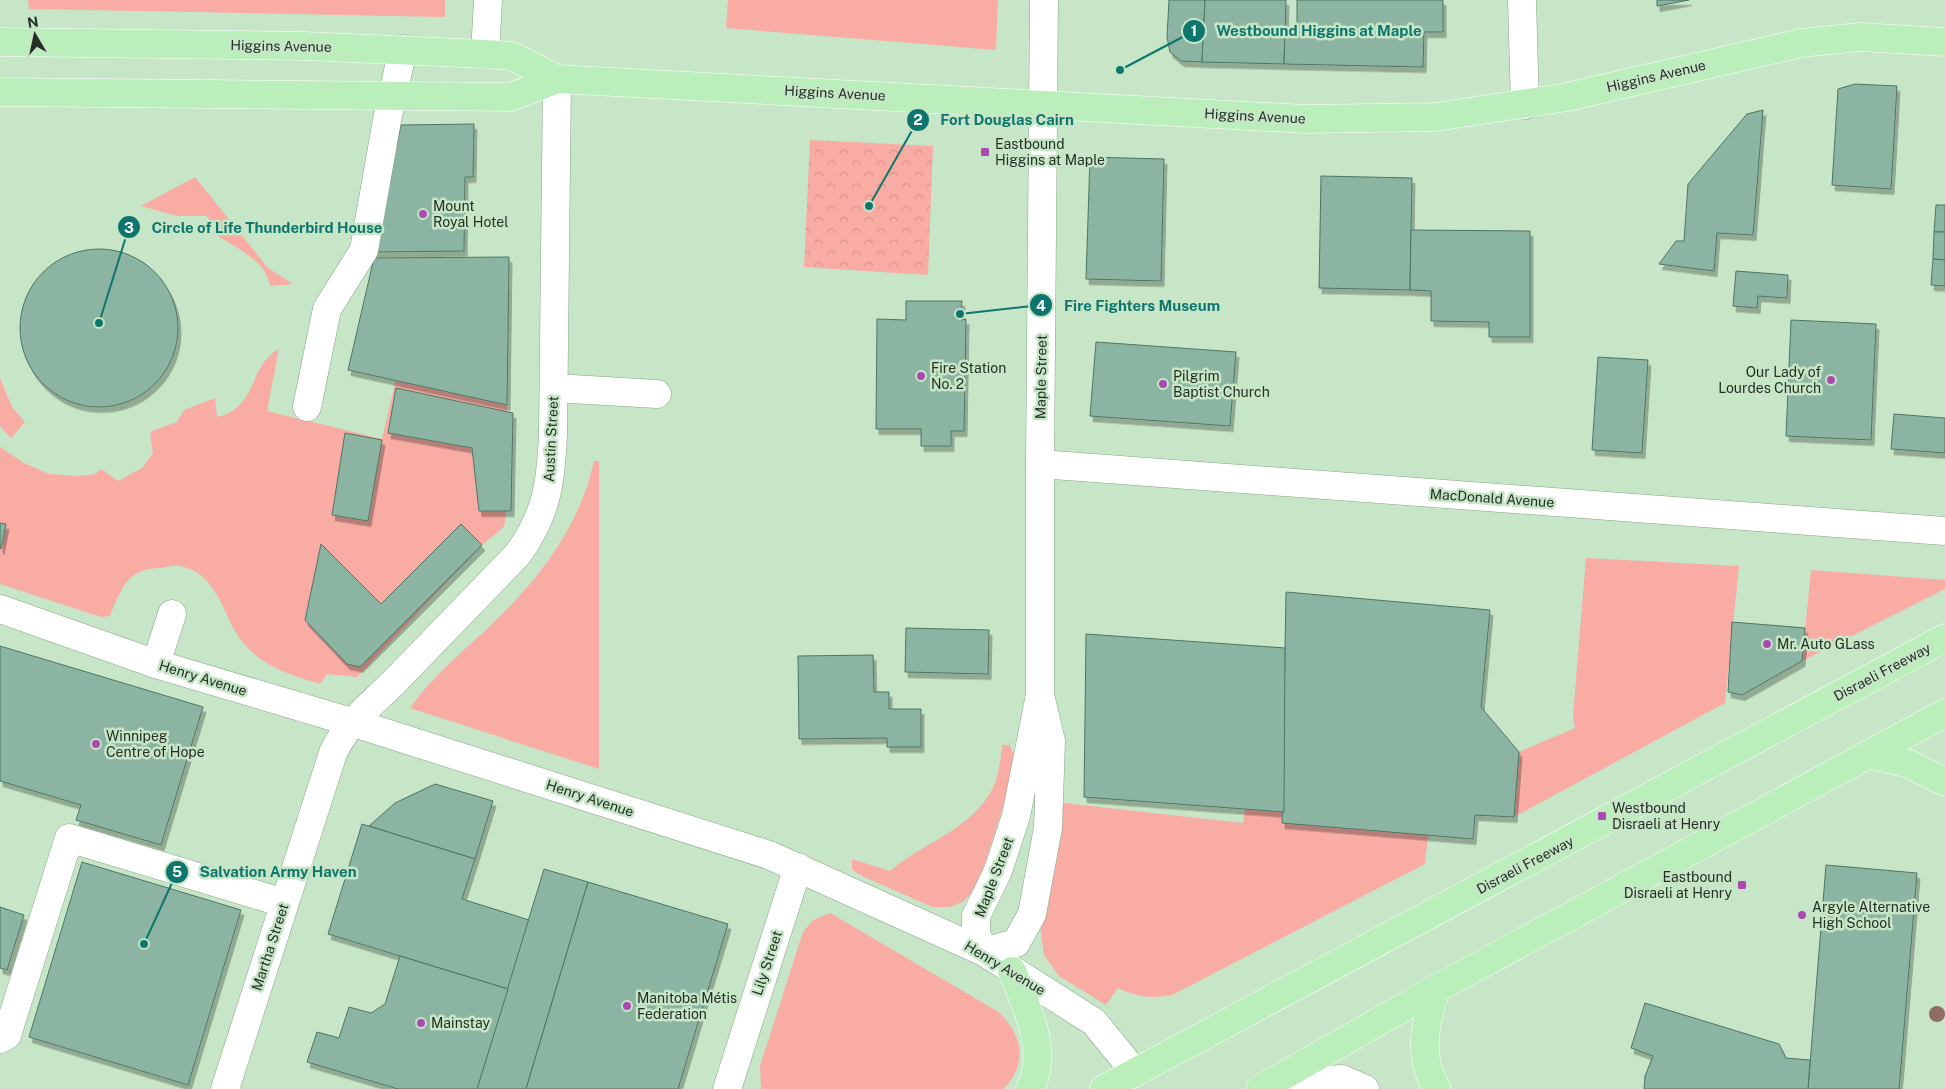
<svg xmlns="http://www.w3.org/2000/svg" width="1945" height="1089" viewBox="0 0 1945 1089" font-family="'Public Sans',sans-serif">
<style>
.grass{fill:#f9aca4}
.forest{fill:url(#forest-crowns)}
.building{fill:#8bb5a2;stroke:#4d7563;filter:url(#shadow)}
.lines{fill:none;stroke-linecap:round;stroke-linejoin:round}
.minor-casing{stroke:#88a588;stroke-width:29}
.major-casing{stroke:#fff;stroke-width:29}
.minor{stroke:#fff;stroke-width:28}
.major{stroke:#baefbc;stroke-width:28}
.tree{fill:#8e6e62}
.poi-dot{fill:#ac4ab1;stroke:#c7e6c7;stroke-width:2}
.labels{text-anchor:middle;stroke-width:5;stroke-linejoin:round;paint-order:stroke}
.street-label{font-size:14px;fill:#243025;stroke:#c7e6c7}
.poi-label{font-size:14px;fill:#243025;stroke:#c7e6c7;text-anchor:start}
.leader{fill:none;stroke:#0f766e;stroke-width:2}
.callout-dot{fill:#0f766e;stroke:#c7e6c7;stroke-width:2}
.mark-label{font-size:15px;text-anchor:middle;font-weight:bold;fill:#fff}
.callout-label{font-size:15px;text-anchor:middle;font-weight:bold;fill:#0f766e;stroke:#c7e6c7;stroke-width:5;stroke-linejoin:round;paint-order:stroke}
</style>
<defs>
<pattern id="forest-crowns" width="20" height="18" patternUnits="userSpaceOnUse" patternTransform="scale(1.25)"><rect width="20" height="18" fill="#f9aca4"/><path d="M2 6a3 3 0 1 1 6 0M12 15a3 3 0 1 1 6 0" fill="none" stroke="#d5948d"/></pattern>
<filter id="shadow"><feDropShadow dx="3" dy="5.5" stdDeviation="0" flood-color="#0004"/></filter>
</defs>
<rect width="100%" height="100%" fill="#c7e6c7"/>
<g class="grass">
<path d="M28,0H445V17L29,9Z"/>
<path d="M728,0H998L996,50L726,28Z"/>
<path d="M195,177L268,268L293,284L270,286C266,260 234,247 215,234V224L206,216H177L141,206Z"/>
<path d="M279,349L267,411L382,439L396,379L507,405L506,516L504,527L482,545L357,677L327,674L320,684C293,676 266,668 246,646C222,620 221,574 180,566C174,565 167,567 161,568C127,568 121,589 110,616L101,617L0,584V447L24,463L49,474L79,476L95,474L101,469L118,481L142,468L153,453L150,435L152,431L177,422L184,410L215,398L217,417C259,408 247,366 279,349Z"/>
<path d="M0,378L12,407L25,422L11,438L0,426Z"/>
<path d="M594,461H599V769L410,708C432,676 464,651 493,623C540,578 580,526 594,461Z"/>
<path d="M1586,558L1739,566L1725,703L1514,817L1519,752L1575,728L1573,716Z"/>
<path d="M1811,570L1945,580V589L1802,661Z"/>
<path d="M1002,745H1010L1015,760L1002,810L977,887L963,902L950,907H932L858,874L852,869V859L890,871C925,841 984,825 997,776C1000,766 1001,755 1002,745Z"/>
<path d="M1064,803L1243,823L1245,809L1283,812L1428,835L1425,864L1172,995C1151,999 1138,997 1118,988L1106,1005L1059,976L1044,955L1040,925Z"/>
<path d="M830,913L997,1011C1022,1032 1029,1065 1003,1089H761L760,1066L803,932L812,921Z"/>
</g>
<path class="forest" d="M810,140L933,146L928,275L804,267Z"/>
<g class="building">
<path d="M1169,0H1205L1202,62L1181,61L1170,52L1167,37Z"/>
<path d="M1205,0H1286L1284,64L1202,62Z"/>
<path d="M1297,0H1443V32H1424L1423,67L1284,64L1285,29H1297Z"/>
<path d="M1657,0H1689L1657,6Z"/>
<path d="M1855,84L1897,86L1891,189L1832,185L1838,89Z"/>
<path d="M1763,110L1753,235L1717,233L1714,271L1659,264L1676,241H1684L1688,184L1747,114Z"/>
<path d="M474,124L473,177H465L464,251L374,252L401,125Z"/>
<path d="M1090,157L1164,159L1161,281L1086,279Z"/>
<path d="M1321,176L1412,178L1410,290L1319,288Z"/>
<path d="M1936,205H1945V232H1934Z"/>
<path d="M1411,230L1530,231V337H1489V322L1431,321V291L1410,290Z"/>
<path d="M1934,232H1945V260L1933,259Z"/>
<circle cx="99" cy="328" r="79"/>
<path d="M509,257L507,405L348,370L374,258Z"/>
<path d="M1933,259L1945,260V286L1931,285Z"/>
<path d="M1736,271L1788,275L1787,298L1758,296L1757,308L1733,306Z"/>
<path d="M906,301H962L961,320L966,319L964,431H951V446H921V429H876L877,319L906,320Z"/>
<path d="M1791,320L1876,324L1871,440L1786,436Z"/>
<path d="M1096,342L1236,352L1230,426L1090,416Z"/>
<path d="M1598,357L1648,360L1642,453L1592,450Z"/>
<path d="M396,388L513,413L511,511H479L472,448L388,433Z"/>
<path d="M1894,414L1945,418V453L1891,449Z"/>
<path d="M345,433L382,440L368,521L332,515Z"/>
<path d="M0,523L6,524L1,549L0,548Z"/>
<path d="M461,524L482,545L360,667L347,664L305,620L321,544L381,604Z"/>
<path d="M1286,592L1490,610L1481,707L1519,752L1514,817L1475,815L1473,839L1282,823Z"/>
<path d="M1732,622L1805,628L1802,661L1742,695L1728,692Z"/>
<path d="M906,628L989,630L988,674L905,672Z"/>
<path d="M1086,634L1285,648L1284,812L1084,797Z"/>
<path d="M0,646L203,707L161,845L76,820L81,805L0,781Z"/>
<path d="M873,655L874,692H889V709H921V747H887V738L799,739L798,656Z"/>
<path d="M435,784L493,801L475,859L369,826L395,803Z"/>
<path d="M362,824L475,859L462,899L529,920L508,989L328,934Z"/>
<path d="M82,862L241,910L188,1085L29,1037Z"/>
<path d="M1826,865L1917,873L1899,1089H1808Z"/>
<path d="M544,869L588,882L526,1089H477Z"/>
<path d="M588,882L728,924L678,1089H526Z"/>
<path d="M0,907L24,915L7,970L0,968Z"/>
<path d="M400,956L508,989L477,1089H398L307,1062L317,1032L339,1038L349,1007L371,1013L385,1004Z"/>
<path d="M1645,1003L1779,1044L1786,1058L1810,1060L1808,1089H1644L1645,1076L1653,1056L1631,1048Z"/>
</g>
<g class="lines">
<g class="minor-casing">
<g id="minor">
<path d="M1522,0L1525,105"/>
<path d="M485,54L488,0"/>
<path d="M554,388L657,394"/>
<path d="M307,407L327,309L364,250L387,120L403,49"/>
<path d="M1040,464L1945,531"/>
<path d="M0,609L156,664L351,722L769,855L984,952L1094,1022L1125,1060L1130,1076"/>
<path d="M156,664L172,614"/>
<path d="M1040,695L1051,741L1048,828L1032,914L1016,943L984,952L976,934V916L998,871L1016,816L1040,695V464L1044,0"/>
<path d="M0,1039L7,1035L69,838L284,903"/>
<path d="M1272,1083L1342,1079L1365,1089"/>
<path d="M225,1089L333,753C349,719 372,705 398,678C438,637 478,595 518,554C547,514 551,482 553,433L557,79"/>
<path d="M727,1089L798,867"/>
</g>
</g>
<g class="major-casing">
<g id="major">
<path d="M0,42L304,46L485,54L512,56L557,79L1306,119L1436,117L1567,97L1801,43L1860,37L1945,42"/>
<path d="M0,92L511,97L557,79"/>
<path d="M1868,754L1909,764L1945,782"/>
<path d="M1012,971C1027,1009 1049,1049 1030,1089"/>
<path d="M1436,989C1425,1024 1417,1056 1437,1089"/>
<path d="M1104,1089L1945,638"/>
<path d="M1260,1089L1436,989L1945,713"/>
</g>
</g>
<use href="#minor" class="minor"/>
<use href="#major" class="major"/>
</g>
<circle class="tree" cx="1937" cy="1014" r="8"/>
<g class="poi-dot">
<rect x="980" y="147" width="10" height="10" rx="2.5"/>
<circle cx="423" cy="214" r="5"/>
<circle cx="921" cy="376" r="5"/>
<circle cx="1831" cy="380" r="5"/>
<circle cx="1163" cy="384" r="5"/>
<circle cx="1767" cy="644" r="5"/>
<circle cx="96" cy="744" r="5"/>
<rect x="1597" y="811" width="10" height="10" rx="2.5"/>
<rect x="1737" y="880" width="10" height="10" rx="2.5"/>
<circle cx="1802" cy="915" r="5"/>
<circle cx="627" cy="1006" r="5"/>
<circle cx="421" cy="1023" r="5"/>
</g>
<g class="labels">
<g class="street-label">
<text transform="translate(281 46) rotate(1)" y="5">Higgins Avenue</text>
<text transform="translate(1656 76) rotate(-13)" y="5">Higgins Avenue</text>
<text transform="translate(835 93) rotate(3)" y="5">Higgins Avenue</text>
<text transform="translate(1255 116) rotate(3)" y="5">Higgins Avenue</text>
<text transform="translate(1041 377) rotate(-89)" y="5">Maple Street</text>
<text transform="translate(551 439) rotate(-87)" y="5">Austin Street</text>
<text transform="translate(1492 498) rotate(4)" y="5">MacDonald Avenue</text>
<text transform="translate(1882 672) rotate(-28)" y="5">Disraeli Freeway</text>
<text transform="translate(203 678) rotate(17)" y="5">Henry Avenue</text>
<text transform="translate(590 798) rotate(18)" y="5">Henry Avenue</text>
<text transform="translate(1525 865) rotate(-28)" y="5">Disraeli Freeway</text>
<text transform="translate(994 877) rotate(-69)" y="5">Maple Street</text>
<text transform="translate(270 947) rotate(-72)" y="5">Martha Street</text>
<text transform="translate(767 963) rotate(-72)" y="5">Lily Street</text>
<text transform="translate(1005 968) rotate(31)" y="5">Henry Avenue</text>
</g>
<g class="poi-label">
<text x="995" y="149">Eastbound<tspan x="995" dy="16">Higgins at Maple</tspan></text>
<text x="433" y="211">Mount<tspan x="433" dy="16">Royal Hotel</tspan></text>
<text x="931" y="373">Fire Station<tspan x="931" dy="16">No. 2</tspan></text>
<text x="1821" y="377" text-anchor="end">Our Lady of<tspan x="1821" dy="16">Lourdes Church</tspan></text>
<text x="1173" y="381">Pilgrim<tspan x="1173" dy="16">Baptist Church</tspan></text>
<text x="1777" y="649">Mr. Auto GLass</text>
<text x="106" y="741">Winnipeg<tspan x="106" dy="16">Centre of Hope</tspan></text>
<text x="1612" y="813">Westbound<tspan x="1612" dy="16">Disraeli at Henry</tspan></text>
<text x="1732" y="882" text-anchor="end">Eastbound<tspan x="1732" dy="16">Disraeli at Henry</tspan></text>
<text x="1812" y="912">Argyle Alternative<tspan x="1812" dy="16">High School</tspan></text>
<text x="637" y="1003">Manitoba Métis<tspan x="637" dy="16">Federation</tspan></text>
<text x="431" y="1028">Mainstay</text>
</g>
</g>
<path class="leader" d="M1120 70L1194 31M869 206L918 120M99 323L129 227M960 314L1041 305M144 944L177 872"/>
<g class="callout-dot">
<circle cx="1120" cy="70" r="5"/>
<circle cx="869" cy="206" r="5"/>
<circle cx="99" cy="323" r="5"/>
<circle cx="960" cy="314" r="5"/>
<circle cx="144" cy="944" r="5"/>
<circle cx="1194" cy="31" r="12"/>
<circle cx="918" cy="120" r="12"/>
<circle cx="129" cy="227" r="12"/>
<circle cx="1041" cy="305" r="12"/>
<circle cx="177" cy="872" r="12"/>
</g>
<g class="mark-label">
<text x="1194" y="36">1</text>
<text x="918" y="125">2</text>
<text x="129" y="233">3</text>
<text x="1041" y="311">4</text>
<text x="177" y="877">5</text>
</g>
<g class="callout-label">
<text x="1319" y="36">Westbound Higgins at Maple</text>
<text x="1007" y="125">Fort Douglas Cairn</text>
<text x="267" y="233">Circle of Life Thunderbird House</text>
<text x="1142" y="311">Fire Fighters Museum</text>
<text x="278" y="877">Salvation Army Haven</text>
</g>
<g transform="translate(35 35) rotate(351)" stroke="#c7e6c7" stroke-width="4" paint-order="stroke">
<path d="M0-4L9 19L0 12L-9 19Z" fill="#243025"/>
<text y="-8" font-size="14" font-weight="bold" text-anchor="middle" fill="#243025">N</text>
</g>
</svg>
